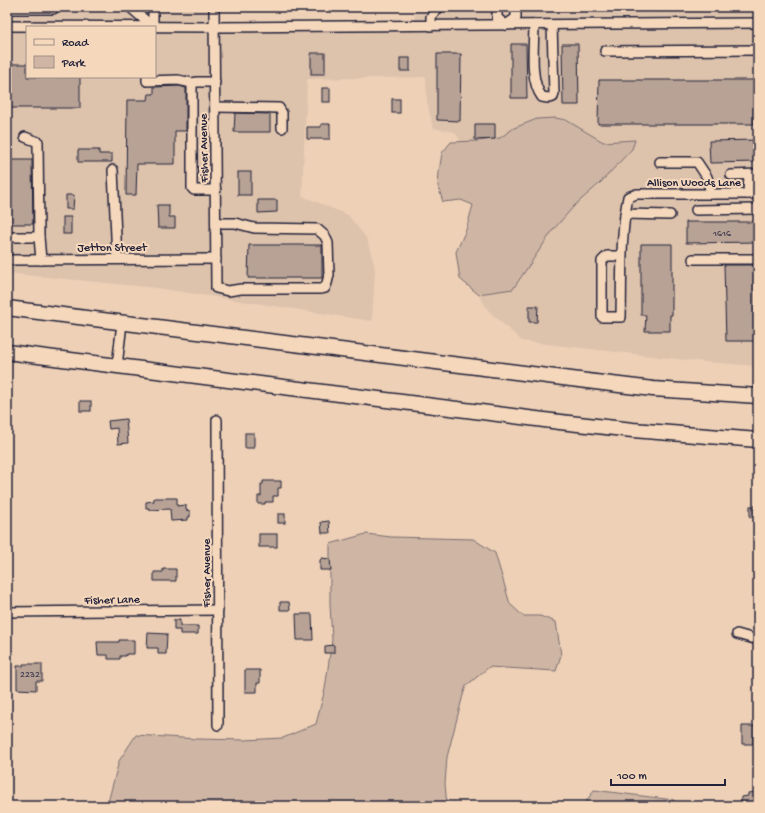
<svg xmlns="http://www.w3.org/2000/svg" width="765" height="813" viewBox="0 0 765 813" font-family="'Gochi Hand',sans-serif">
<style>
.built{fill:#ddc2ac}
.green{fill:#cfb6a4;stroke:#786c70}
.building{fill:#b7a295;stroke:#22223b}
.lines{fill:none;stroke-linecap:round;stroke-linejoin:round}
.minor-casing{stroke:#22223b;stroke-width:12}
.highway-casing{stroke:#22223b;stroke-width:17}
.minor{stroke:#f5d7bb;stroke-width:9}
.highway{stroke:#f5d7bb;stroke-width:14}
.labels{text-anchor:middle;stroke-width:4;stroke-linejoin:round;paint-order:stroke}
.number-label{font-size:10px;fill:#474252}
.street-label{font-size:12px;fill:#22223b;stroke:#f5d7bb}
</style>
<rect width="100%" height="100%" fill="#edd0b6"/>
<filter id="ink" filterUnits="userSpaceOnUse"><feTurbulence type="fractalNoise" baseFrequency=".025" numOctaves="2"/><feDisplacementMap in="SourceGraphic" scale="8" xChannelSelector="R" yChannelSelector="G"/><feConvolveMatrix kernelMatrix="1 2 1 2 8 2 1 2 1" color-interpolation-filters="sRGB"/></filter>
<g filter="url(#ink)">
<g class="built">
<path d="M7,7H210V23L7,22Z"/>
<path d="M414,7H758V19L415,22Z"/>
<path d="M758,27V366L695,361L522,341L489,311L478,294L513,289L553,230L574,206L600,183L632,149L635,140L603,142L566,120L555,118L537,119L514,128L500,138L478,141L461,142L455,132L433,128L427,101L426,77L307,79L302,196L348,215L367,239L375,268L372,321L157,288L7,273V264L212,263V292H220L219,32Z"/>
<path d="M7,30H27V77H155V31H210L212,255L7,256Z"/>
</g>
<g class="green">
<path d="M555,118L566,120L603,142L635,140L632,149L600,183L574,206L553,230L513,289L478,294L460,279L456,252L466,230L473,205L461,200L443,202L438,186L439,172L442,153L451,142L478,141L500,138L514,128L537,119Z"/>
<path d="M366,534L391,537L473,539L495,553L510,604L523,616H540L556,622L561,655L556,671L489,667L466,686L463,695L447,757L445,784L447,806H107L119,761L136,735L197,739L245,740L283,738L316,724L325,689L332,640L330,604V544Z"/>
<path d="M594,790L674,800L675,806H586L585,803Z"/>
</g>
<g class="building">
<path d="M511,44H526L527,98H511Z"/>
<path d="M562,44H578L579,105H563Z"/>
<rect x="311" y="53" width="14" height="21"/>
<path d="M437,54H461L460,121L437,120Z"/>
<rect x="400" y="58" width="10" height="13"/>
<path d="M7,64H27V77H80V108H7Z"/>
<path d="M599,80H755L754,124H598Z"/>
<path d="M179,86L186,88V131H175V164H137L136,195H126L127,100H148L149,94H154V87Z"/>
<rect x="322" y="88" width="8" height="14"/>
<rect x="392" y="99" width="8" height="14"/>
<path d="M235,113L270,114V132H234Z"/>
<path d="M321,124H330V139H307V127H321Z"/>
<path d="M475,124H495V139L475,140Z"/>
<path d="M758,140V162L710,163L709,141Z"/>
<path d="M78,150H99V154H112V162H78Z"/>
<path d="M7,160H32L33,224H7Z"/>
<rect x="238" y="172" width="13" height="23"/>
<path d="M66,195H74L73,209H66Z"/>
<path d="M258,200H277V212L258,213Z"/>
<path d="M157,205H169V217H175V228H158Z"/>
<rect x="63" y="217" width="8" height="17"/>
<path d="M686,222H758V242L686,243Z"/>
<path d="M641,244H672V315H670V331H645L646,315H641Z"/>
<path d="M249,245H322V278H248Z"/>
<path d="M724,265H758V341H726Z"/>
<path d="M529,306H538L537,322H529Z"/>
<rect x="80" y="401" width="11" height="10"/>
<path d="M126,419L128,443L118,444L117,428L109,429L108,421Z"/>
<rect x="245" y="433" width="9" height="15"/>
<path d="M263,481H281V488H278V496H273V502H265V504H258V496H261V484H263Z"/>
<path d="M154,498H177V506L186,505V510L190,511V517H188V520L171,521L170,509L149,510V508H146V502L154,501Z"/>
<rect x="750" y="506" width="8" height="11"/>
<rect x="278" y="514" width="7" height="9"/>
<path d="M329,521L330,533H322L321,522Z"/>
<rect x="259" y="534" width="18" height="13"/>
<path d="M322,558L330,559L331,570H320V560Z"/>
<path d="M163,569H176V581H154V572H163Z"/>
<path d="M280,602H289L290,610H280Z"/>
<path d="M296,614H312L313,640H297Z"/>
<path d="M174,620H180V626H198V634H180V630H174Z"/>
<path d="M148,633L167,634L166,654H158V648H147Z"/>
<path d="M119,640H134V654H126V656H120V659H108V655H98L97,642H119Z"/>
<path d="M334,645V653H325V646Z"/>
<path d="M23,664H42V681H36V690L17,689V666H23Z"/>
<path d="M245,670H260V683H257V692H245Z"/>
<path d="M742,726H756V737H753V744H742Z"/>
<path d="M756,792L757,806H748V804H741V797L748,796V793Z"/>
</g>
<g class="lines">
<g class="minor-casing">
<g id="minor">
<path d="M130,7L153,27"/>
<path d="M214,7L216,288L228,291L241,289H320L325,288L327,283L329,275L328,243L325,236L317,229L254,228L235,223H216"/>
<path d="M497,7V18L506,25L516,18V7"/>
<path d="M13,9H53"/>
<path d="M534,25C534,46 529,80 542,97L548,98L553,97L554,93L552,25"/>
<path d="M7,26L214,27L758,23"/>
<path d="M431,26V17L439,7"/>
<path d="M153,27V7"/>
<path d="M605,51L758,50"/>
<path d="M147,77V81L178,80L192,83"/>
<path d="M215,82H196L192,83V188L194,190H216"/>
<path d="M215,107L279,108L282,113V128"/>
<path d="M25,137L38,142L39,237L41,260"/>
<path d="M660,162H697L707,177L711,194"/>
<path d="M113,170L117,259"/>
<path d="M731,175L758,174"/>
<path d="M748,194L749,175"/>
<path d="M696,210L758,209"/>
<path d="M625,214L670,215"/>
<path d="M8,237H39"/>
<path d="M622,256H607L602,261V317H621C622,277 620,237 628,197L637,194H758"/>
<path d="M693,259H758"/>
<path d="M7,260L216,259"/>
<path d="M117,366L122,323"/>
<path d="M217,420L218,725"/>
<path d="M7,612L218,610"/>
<path d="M737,634L758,640"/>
</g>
</g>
<g class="highway-casing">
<g id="highway">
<path d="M7,308L603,383L653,389L758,396"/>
<path d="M7,352L560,422L633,430L758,440"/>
</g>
</g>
<use href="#minor" class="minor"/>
<use href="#highway" class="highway"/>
</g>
</g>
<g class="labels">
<g class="number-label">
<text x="722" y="236">1616</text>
<text x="30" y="677">2232</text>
</g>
<g class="street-label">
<text transform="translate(203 148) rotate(-91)" y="4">Fisher Avenue</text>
<text x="694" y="186">Allison Woods Lane</text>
<text x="112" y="251">Jetton Street</text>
<text transform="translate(206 573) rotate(-90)" y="4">Fisher Avenue</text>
<text transform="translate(112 599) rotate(-1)" y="4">Fisher Lane</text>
</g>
</g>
<rect width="765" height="813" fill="none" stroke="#f5d7bb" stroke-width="24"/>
<rect x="12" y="12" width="741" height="789" fill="none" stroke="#22223b" stroke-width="1.5" filter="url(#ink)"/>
<rect x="26" y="26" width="130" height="52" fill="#f5d7bb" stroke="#a18f88"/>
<rect x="34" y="39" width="20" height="6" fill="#f5d7bb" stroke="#a18f88"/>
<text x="62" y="46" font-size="12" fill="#22223b">Road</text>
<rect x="34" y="56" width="20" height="12" fill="#cfb6a4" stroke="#a18f88"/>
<text x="62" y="66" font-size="12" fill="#22223b">Park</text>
<path d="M611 779v6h114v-6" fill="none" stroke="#22223b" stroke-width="2"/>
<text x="617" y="779" font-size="12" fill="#22223b" stroke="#f5d7bb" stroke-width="3" paint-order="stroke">100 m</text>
</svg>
